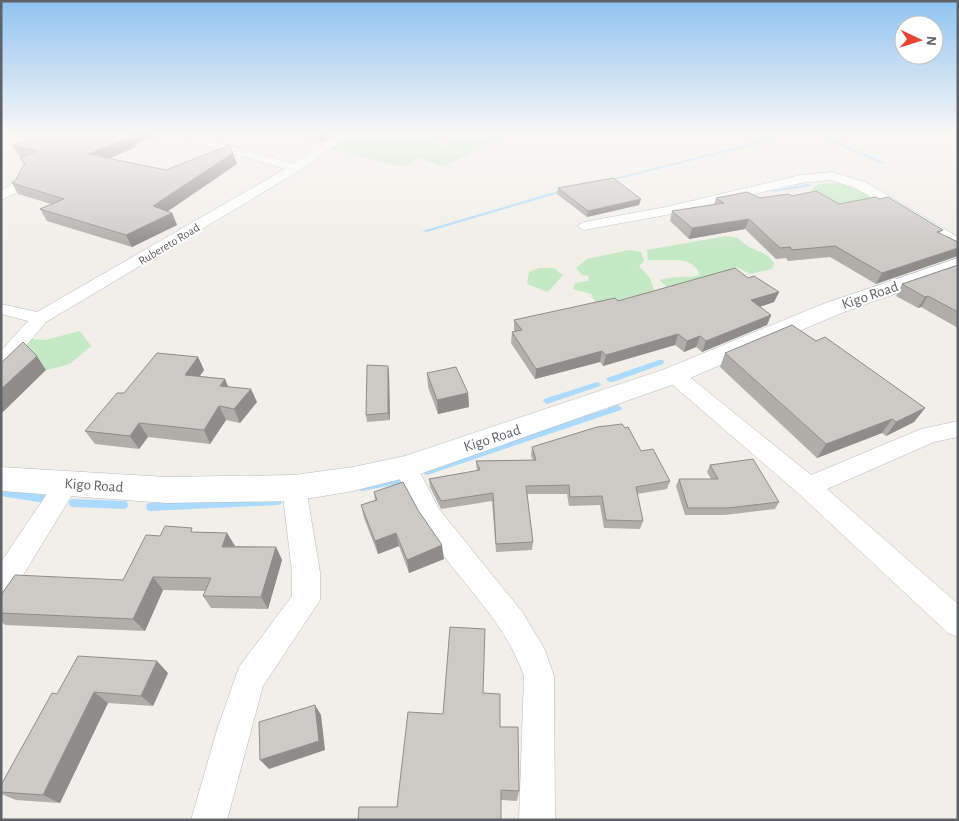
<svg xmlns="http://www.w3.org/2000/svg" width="959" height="821" viewBox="0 0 959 821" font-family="'Alegreya Sans',sans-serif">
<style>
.green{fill:#c5e8c5}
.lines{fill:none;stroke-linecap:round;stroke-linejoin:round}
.stream{fill:#aadaff;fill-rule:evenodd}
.street-casing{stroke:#b5b8bc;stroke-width:1}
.secondary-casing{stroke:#b6babf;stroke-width:1}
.street{fill:#fff;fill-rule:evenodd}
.secondary{fill:#fff;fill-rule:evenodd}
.wall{fill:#afaea9}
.shaded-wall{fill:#8f8d8a}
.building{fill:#cccac5;stroke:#8f8d8a}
.labels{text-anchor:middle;stroke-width:4;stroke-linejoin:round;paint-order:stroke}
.far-street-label{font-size:12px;fill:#5f6368;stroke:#fff}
.street-label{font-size:15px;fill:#5f6368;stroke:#fff}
</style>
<rect width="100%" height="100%" fill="#f1efe8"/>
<g class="green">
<path d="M350,133H401L443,145L464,133H510L443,167L419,158L404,167L330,149Z"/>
<path d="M844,183L854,185L870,196L869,198L858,203L841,202L842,210L828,203L812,189L818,184Z"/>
<path d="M726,236C743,238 739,241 751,248C763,254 766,252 774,263L772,269L750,274L737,267L728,274L668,289L660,280C674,275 686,279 700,275C693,254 666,261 648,260L647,250Z"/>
<path d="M629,250L641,252L644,261L639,266L649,277L654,289L646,300L597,305L591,294L573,289L575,283L588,281L589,276L582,275L576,268L587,259Z"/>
<path d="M539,268H554L563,275L548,292L527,284L529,272Z"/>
<path d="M80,331L91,346L70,364L40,372L8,365L30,339L45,340Z"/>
</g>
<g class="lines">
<g class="stream">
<path d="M780,133H786L755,145L605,182L603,181L753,143Z"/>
<path d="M814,133H819L885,163L881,164Z"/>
<path d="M808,184L810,185V186L773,192L771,191Z"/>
<path d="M565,189L569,190L427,232L422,231Z"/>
<path d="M659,360H663L664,362L663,364L613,382H610L606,380L607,378Z"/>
<path d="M597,382L601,384L600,386L547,404L543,401L544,399Z"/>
<path d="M618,405L622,408L621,410L427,475L424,474L423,472L424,470Z"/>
<path d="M403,477L406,478L407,480L406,482L403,483L362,491L359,490L358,488L359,486L362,485Z"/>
<path d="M1,490L44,495L47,497L48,499L47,501L44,503L1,496Z"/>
<path d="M278,497L281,498L282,501L281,504L278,505L150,511L147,510L146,507L147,504L150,503Z"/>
<path d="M73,499L124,501L127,502L128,505L127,508L124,509L73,507L70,506L69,503L70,500Z"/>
</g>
<g class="street-casing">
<g id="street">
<path d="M339,133H352L299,171L46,322L8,367L1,369V351L28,321L1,314V304L37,312L285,169L191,141V137H199L293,164Z"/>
<path d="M23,169L29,173L20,191L1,200V190L10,186L19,170Z"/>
<path d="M832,172L865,182L958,237V247L855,188L831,180L801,183L666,215L584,230L577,226L584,222L666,207L801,175Z"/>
<path d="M674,368L681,370L811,475L921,429L958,421V437L934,442L827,489L958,604V637L948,633L799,494L667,380L664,375L667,370Z"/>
<path d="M406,458L414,461L439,509L523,613L545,650L554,676L555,820H519L524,676C504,617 452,575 421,523C410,505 403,485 394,467L398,461Z"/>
<path d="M67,473L75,476L79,483L75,490L11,595L1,599V562L59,476Z"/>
<path d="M294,478L303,481L306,488L320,572V600L263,686L227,820H191L217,730L239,667L292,596V572L282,488L285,481Z"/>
</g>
</g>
<g class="secondary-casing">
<path id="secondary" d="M958,258V271L839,314L683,381L417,475L353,491L294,501L166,503L1,491V467L166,477L294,475L353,467L405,456L665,369L823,304Z"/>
</g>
<use href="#street" class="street"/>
<use href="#secondary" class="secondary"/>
</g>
<g class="wall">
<path d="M295,133H338L321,142Z"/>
<path d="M157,135L135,144L136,147L108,159L166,170L237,164L167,211L172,213L177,225L132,247L47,221L40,209L51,204L18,194L12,183L15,181L24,165L20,158L22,157L19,156L13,146Z"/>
<path d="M558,188L639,205L587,217L557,194Z"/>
<path d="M792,196L839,204L943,230L876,284L830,257L788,261L786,258L776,259L745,229L689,239L670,221L672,211L714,205L716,198H760Z"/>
<path d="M958,265V328L921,307L918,308L896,296L902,284Z"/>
<path d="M748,278L779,292L774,302L760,307L771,315L767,325L702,352L696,347L684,352L675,345L603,366L600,362L535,379L511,343L512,332H515L514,330V320Z"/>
<path d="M816,341L925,408L914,422L886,436L882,433L817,458L720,367L725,353Z"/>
<path d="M198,357L204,370L200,376L225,379L228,386L257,402L240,423L226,420L210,444L148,437L139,449L95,444L85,431Z"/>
<path d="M388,366L389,373L390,420L367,422L366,415Z"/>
<path d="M427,373L468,393L469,407L438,414L428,387Z"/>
<path d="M532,447L641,451L670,481L667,489L637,494L643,521L640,529L604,528L600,505L569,506L567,494H527L533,542L532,550L496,552L492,501L441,509L430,487L429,479L477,471L476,461L533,460L531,456Z"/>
<path d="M710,465L779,502L775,509L725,515H685L676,486L679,479H711L707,472Z"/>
<path d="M374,492L444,559L409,573L399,546L378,554L364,518L361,505L375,500Z"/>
<path d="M195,532L227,533L235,546L276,547L282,560L268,609L211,608L203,596L205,591L163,590L145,631L5,625L1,621V595L123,580L160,536Z"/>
<path d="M168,673L153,706L108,703L60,803L16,800L1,794V785L57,694Z"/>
<path d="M483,693L500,727L519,791L517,801L501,800V820L397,807L443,714Z"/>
</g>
<g class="shaded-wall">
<path d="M132,133H156L157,135L135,144L136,147L93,165L88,154Z"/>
<path d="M326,133H338L321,142L320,136Z"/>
<path d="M233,153L237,164L158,218L153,206Z"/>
<path d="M641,199L639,205L587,217L588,211Z"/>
<path d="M172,213L177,225L132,247L126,235Z"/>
<path d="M749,219L745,229L689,239L692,228Z"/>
<path d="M958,248V256L876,284L882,273Z"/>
<path d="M779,292L774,302L747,311L751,300Z"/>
<path d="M928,296L921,307L918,308L925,297Z"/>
<path d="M771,315L767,325L702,352L706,341Z"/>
<path d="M678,334L675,345L603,366L606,355Z"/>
<path d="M700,336L696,347L684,352L687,341Z"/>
<path d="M602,351L600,362L535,379L536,369Z"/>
<path d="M37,356L46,370L1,414V389Z"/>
<path d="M198,357L204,370L191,388L185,375Z"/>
<path d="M388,366L389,373L390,420L388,413Z"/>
<path d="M225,379L230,392L220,386Z"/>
<path d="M251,389L257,402L240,423L234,409Z"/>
<path d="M468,393L469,407L438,414L437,400Z"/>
<path d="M219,406L226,420L210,444L204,430Z"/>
<path d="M925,408L914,422L886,436L896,422Z"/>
<path d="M892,419L882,433L817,458L826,444Z"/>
<path d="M139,423L148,437L139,449L130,436Z"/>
<path d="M227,533L235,546L222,547Z"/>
<path d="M396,533L399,546L378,554L375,541Z"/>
<path d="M442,545L444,559L409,573L407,560Z"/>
<path d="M276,547L282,560L268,609L261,597Z"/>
<path d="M153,577L163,590L145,631L133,619Z"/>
<path d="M157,661L168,673L153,706L141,696Z"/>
<path d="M94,692L108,703L60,803L43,795Z"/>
<path d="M315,705L321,715L325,750L269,769L260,760Z"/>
</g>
<g class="building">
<path d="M47,133H132L126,136L132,137L88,154L166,170L229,145L233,153L153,206L172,213L126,235L40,209L64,199L12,183L15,181L25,163L20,158L37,151L13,146Z"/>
<path d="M311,133H326L320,136Z"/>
<path d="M613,178L641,199L588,211L558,188Z"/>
<path d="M816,191L839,204L876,197L880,199L888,197L943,230L937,232L958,242V248L882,273L835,246L792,250L790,247L780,248L749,219L692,228L672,211L724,203L716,198L747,192L760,198L788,194L792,196Z"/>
<path d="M958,265V283L957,284H958V312L928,296L925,297L902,284Z"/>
<path d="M735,268L748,278L754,276L779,292L751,300L771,315L706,341L700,336L687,341L678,334L606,355L602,351L536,369L512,332L522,330L514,320L615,298L618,301Z"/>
<path d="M792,325L816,341L825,337L925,408L896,422L892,419L826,444L725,353Z"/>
<path d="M23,342L37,356L1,389V363Z"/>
<path d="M157,353L198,357L185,375L225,379L220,386L251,389L234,409L219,406L204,430L139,423L130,436L85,431L117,393H124Z"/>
<path d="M367,365L388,366V413L366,415Z"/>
<path d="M456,367L468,393L437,400L427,373Z"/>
<path d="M622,424L625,428L628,427L641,451L653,449L670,481L636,487L643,521L606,520L602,496L570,497L569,485L526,486L533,542L496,544L493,493L441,501L429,479L480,470L476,461L536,460L532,447L597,427Z"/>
<path d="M753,459L779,502L728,508H688L679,479H718L710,465Z"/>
<path d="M403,482L418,510L442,545L407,560L396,533L375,541L361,505L377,500L374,492Z"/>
<path d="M165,526L192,528L191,532L227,533L222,547H276L261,597L203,596L211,578L153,577L133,619L1,613V595L15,575L123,580L146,535L160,536Z"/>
<path d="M450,627L485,629L483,693L500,694V727H518L519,791L501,790V820H358L359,807H397L408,712L443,714Z"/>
<path d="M78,656L157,661L141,696L94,692L43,795L1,792V785L52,693L57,694Z"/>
<path d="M315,705L319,741L260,760L259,722Z"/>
</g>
<linearGradient id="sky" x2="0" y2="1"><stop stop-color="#8fc3f1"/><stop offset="0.54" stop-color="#f9f8f5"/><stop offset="1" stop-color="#f9f8f5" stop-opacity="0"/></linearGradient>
<rect width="959" height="248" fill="url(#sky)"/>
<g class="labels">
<g class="far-street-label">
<text transform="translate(169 244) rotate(-31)" y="4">Rubereto Road</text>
</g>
<g class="street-label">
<text transform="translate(870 295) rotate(-19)" y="5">Kigo Road</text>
<text transform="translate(492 438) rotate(-18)" y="5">Kigo Road</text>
<text transform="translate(94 485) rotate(4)" y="5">Kigo Road</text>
</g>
</g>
<rect width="959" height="821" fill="none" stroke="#5f6368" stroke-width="5"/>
<g transform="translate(919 40) rotate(94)"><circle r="24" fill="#ffffff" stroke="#bfc1c3"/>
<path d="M0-4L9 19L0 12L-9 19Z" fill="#ea4335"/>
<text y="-8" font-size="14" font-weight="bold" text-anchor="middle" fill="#5f6368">N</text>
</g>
</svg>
